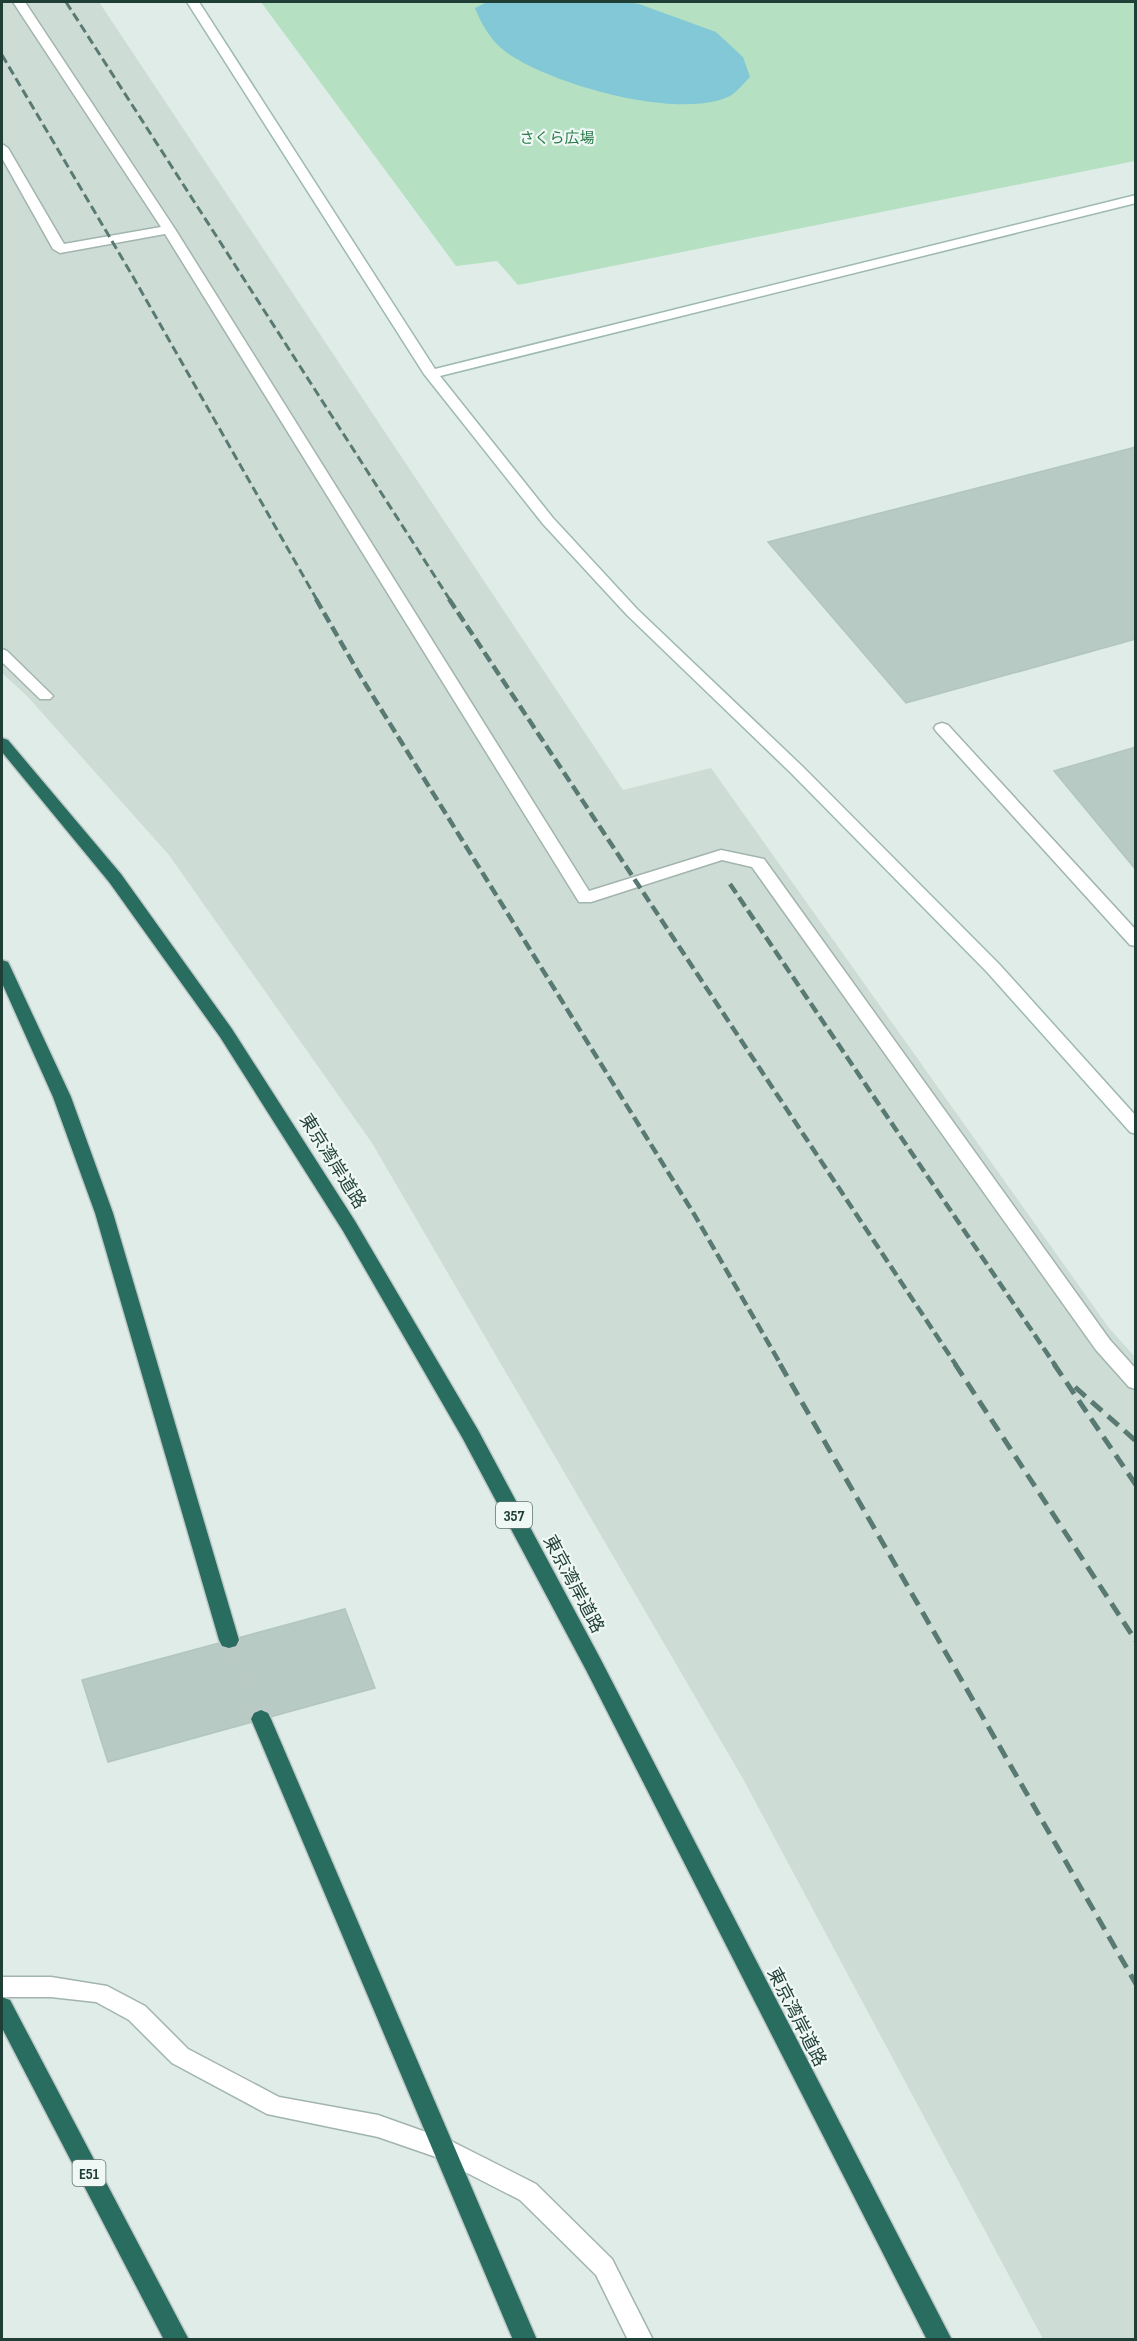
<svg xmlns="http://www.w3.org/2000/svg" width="1137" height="2341" viewBox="0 0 1137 2341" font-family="'Sofia Sans Condensed','Noto Sans JP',sans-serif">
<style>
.built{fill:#cedcd6}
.green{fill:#b6e0c2}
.water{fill:#82c8d7}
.building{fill:#b7cac3;stroke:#b1c6be;stroke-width:1.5}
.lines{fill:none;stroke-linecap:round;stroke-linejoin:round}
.highway-tunnel{stroke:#b9c9c4;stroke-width:22;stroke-dasharray:22 10;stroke-linecap:butt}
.lane-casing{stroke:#a2b4ae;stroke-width:3}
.secondary-casing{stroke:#9db9b0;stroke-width:3}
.highway-casing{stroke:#c0c9c7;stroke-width:3}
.lane{fill:#fff;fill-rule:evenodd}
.secondary{fill:#fff;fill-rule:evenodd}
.highway{fill:#286d60;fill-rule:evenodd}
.rail-far2{stroke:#597a72;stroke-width:3;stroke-dasharray:9 4.5;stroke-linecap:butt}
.rail-far1{stroke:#597a72;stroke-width:4.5;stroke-dasharray:11 5;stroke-linecap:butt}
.rail{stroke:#597a72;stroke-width:5;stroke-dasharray:14 8;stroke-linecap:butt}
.labels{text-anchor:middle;stroke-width:4.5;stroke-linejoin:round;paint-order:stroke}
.far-park-label{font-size:15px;fill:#257947;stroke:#f0f8f5}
.shield{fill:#f0f8f5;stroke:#5e766f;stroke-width:1.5}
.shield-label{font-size:16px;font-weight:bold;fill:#1f3e36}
.street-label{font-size:18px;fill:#1f3e36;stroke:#f0f8f5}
</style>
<rect width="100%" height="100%" fill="#dfece7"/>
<path class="built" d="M2,2H99L623,790L711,768L1109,1328L1135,1357V2339H1043L742,1777L372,1143L169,855L28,697L2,673Z"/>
<path class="green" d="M261,2H1135V161L518,285L497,261L456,266Z"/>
<path class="water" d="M487,2H628L639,4L716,32L743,57L750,77C744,83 737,92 730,96C679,121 550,84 506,52C492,42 481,24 475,8Z"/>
<g class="building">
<path d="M1136,447V639L906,703L768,542Z"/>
<path d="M1136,747V870L1054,771Z"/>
<path d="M345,1609L375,1688L108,1762L82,1680Z"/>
</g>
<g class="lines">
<path class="highway-tunnel" d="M229,1640L242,1678L261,1719"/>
<g class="lane-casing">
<g id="lane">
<path d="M13,2H25L175,229L589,891L721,850L764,859L1110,1340L1136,1369V1389L1129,1387L1096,1350L752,867L722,860L591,902H579L165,234L60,253L53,249L2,158V144L8,148L64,244L161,227Z"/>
<path d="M2,649L7,651L50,693L53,696L50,699H40L2,662Z"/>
<path d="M942,723L948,725L1136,930V946L1130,945L936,731L934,728L936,725Z"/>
<path d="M2,1977H51L107,1986L145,2006L188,2049L279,2097L378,2115L451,2141L536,2184L612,2259L653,2340H628L596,2275L520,2200L436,2157L378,2137L267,2114L172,2063L129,2020L96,2002L51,1997H2Z"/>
</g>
</g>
<g class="secondary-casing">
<path id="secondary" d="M187,2H199L435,369L1136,195V203L440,376L553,518L637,609L803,767L999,964L1136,1116V1134L1130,1132L987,972L791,773L627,615L543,524L424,374Z"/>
</g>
<g class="highway-casing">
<g id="highway">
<path d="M2,738L8,740L121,874L232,1029L355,1221L478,1430L600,1658L952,2340H927L586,1670L463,1439L343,1231L220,1037L109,882L2,752Z"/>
<path d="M2,960L8,962L10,966L71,1097L113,1213L239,1640L236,1646L229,1648L222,1646L219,1640L95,1213L53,1097L2,983Z"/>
<path d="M261,1710L268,1713L271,1719L537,2340H513L251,1719L254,1713Z"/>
<path d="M2,1997L10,2000L189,2340H164L2,2028Z"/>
</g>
</g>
<use href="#lane" class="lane"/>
<use href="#secondary" class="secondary"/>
<use href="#highway" class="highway"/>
<g class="rail-far2">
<path d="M66,2L450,600"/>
<path d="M2,55L132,275L317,600"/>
</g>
<g class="rail-far1">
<path d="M316,599L361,677L694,1214L781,1365"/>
<path d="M449,599L956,1365"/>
<path d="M730,884L1055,1365"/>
</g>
<g class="rail">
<path d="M780,1364L1136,1984"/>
<path d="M955,1364L1136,1641"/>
<path d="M1054,1364L1136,1485"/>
<path d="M1075,1387L1136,1441"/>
</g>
</g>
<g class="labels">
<g class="far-park-label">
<text x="557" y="143">さくら広場</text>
</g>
<g class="shield">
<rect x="496" y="1502" width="36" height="26" rx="4.5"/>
<rect x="72.5" y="2160" width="33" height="26" rx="4.5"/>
</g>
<g class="shield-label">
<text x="514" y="1521">357</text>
<text x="89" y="2179">E51</text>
</g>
<g class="street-label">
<text transform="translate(333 1161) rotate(58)" y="6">東京湾岸道路</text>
<text transform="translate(574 1584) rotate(62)" y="6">東京湾岸道路</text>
<text transform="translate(797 2017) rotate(63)" y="6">東京湾岸道路</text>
</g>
</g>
<rect width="1137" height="2341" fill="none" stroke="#1f3e36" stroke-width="6"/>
</svg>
